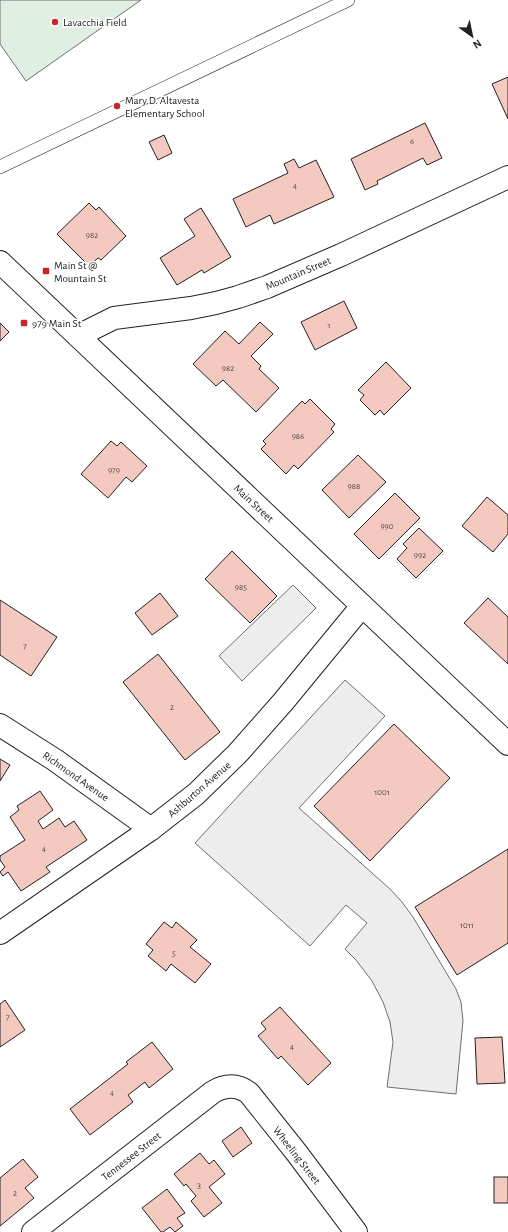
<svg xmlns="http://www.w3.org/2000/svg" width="508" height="1232" viewBox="0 0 508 1232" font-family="'Alegreya Sans',sans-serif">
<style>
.green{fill:#e0efe3;stroke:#6f6f6f}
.parking{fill:#ededed;stroke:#6f6f6f}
.building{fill:#f3c9c0;stroke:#222}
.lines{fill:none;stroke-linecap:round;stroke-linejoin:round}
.service-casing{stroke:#222;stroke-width:14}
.minor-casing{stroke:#222;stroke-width:24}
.secondary-casing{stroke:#222;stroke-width:24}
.service{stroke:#fff;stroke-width:13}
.minor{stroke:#fff;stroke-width:22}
.secondary{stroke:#fff;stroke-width:22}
.poi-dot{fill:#c62828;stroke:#fff;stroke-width:1.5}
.labels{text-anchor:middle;stroke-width:3;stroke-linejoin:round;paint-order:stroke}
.number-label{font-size:9px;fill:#564c4a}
.poi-label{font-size:11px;fill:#222;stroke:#fff;text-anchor:start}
.street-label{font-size:11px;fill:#222;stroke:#fff}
</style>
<rect width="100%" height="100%" fill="#fff"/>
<path class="green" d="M0,0H141L26,81L0,44Z"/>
<g class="parking">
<path d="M293,585L316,608L242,681L219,656Z"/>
<path d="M345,680L385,716L299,808L390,889L402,902L413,917L456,989L461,1002L463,1021L456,1094L387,1087L393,1042L390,1022L383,1002L372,981L356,960L345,949L367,923L346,905L310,946L195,843Z"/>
</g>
<g class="building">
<path d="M508,77V119L492,84Z"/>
<path d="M425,123L442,158L427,165L423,158L377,181L378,184L365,190L351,159Z"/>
<path d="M164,135L172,153L158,160L149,142Z"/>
<path d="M294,159L299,168L316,160L334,197L274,224L270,215L246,227L233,199L288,173L284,164Z"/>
<path d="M89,203L96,210L99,207L126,236L101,260L98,258L89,266L57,234Z"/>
<path d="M201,208L231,257L204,273L202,270L177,285L160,258L195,236L184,219Z"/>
<path d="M344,301L357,328L315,350L301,322Z"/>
<path d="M260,322L273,334L251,356L261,366L259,369L279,388L256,412L223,380L216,386L193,364L225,331L239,344Z"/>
<path d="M0,323L9,332L0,341Z"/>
<path d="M386,362L411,388L384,415L380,410L375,415L360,400L364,395L358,390Z"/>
<path d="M310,399L335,424L331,429L334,432L298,469L294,465L286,474L261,449L266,444L263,441L302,401L305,404Z"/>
<path d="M111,441L117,446L121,442L147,466L132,482L126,477L108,498L81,474Z"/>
<path d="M358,455L386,482L349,518L322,490Z"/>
<path d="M395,493L420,518L379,559L354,534Z"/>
<path d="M487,497L508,515V534L493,552L462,526Z"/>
<path d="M419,528L443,551L416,578L397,559L407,548L403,544Z"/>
<path d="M232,551L277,596L250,623L205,579Z"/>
<path d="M160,593L178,616L152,635L135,613Z"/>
<path d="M488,598L508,617V664L464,623Z"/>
<path d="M0,600L57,637L31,676L0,655Z"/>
<path d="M158,654L220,732L185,760L123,682Z"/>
<path d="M394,724L450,778L370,861L314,806Z"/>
<path d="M0,759L10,765L0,781Z"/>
<path d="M40,791L53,810L38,821L43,829L59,818L65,827L74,821L87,840L46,867L50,872L21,891L8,872L3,876L0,872L5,867L0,860V856L25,840L10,817L19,810L17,806Z"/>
<path d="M508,849V943L457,975L415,907Z"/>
<path d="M164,922L172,928L176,922L197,940L190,947L211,964L195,983L171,964L166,971L148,956L153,950L146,944Z"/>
<path d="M5,1000L25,1030L0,1047V1004Z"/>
<path d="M280,1007L331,1063L308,1085L281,1056L278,1059L258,1036L266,1029L261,1023Z"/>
<path d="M502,1037L505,1083L477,1084L475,1038Z"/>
<path d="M152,1042L173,1069L149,1088L145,1082L128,1095L133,1102L90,1135L70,1109L128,1064L126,1062Z"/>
<path d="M241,1127L252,1143L233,1157L222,1141Z"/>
<path d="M200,1153L209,1164L214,1160L225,1174L209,1187L222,1203L204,1217L191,1201L196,1196L186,1184L184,1186L174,1174Z"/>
<path d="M23,1159L38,1177L25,1188L34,1198L0,1226V1178Z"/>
<rect x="494" y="1177" width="14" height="26"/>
<path d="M167,1189L185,1213L177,1218L183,1226L175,1232L170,1227L163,1232H161L142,1208Z"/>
</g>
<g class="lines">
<g class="service-casing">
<path id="service" d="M0,167L348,0"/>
</g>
<g class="minor-casing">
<g id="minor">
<path d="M78,336L114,318L191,308L216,303L238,297L267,287L341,255L508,177"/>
<path d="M0,725L55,760L151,829"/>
<path d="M0,933L151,829L196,794L238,753L283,702L362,606"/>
<path d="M33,1232L213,1092C225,1085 237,1084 249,1093L296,1152L356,1232"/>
</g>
</g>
<g class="secondary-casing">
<path id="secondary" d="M0,262L508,744"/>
</g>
<use href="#service" class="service"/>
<use href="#minor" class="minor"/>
<use href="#secondary" class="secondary"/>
</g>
<g class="poi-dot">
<circle cx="55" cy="22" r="4"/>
<circle cx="117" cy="106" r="4"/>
<rect x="42" y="267" width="8" height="8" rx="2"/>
<rect x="20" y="319" width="8" height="8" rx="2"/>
</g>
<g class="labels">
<g class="number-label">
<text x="412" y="144">6</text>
<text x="295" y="188">4</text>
<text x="92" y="238">982</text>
<text x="329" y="328">1</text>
<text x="228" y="371">982</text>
<text x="298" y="439">986</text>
<text x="114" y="473">979</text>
<text x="354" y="489">988</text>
<text x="387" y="529">990</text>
<text x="420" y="558">992</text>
<text x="241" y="590">985</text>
<text x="25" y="649">7</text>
<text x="172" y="710">2</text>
<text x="382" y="795">1001</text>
<text x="44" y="851">4</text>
<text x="467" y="928">1011</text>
<text x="174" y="956">5</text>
<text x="8" y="1020">7</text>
<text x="292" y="1049">4</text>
<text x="112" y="1095">4</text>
<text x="199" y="1188">3</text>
<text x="15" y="1196">2</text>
</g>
<g class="poi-label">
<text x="63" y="26">Lavacchia Field</text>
<text x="125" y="104">Mary D. Altavesta<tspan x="125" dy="13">Elementary School</tspan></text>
<text x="54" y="269">Main St @<tspan x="54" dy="13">Mountain St</tspan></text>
<text x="32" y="327">979 Main St</text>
</g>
<g class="street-label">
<text transform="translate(298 273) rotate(-23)" y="4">Mountain Street</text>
<text transform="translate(254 503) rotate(43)" y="4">Main Street</text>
<text transform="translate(76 776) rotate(35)" y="4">Richmond Avenue</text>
<text transform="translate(199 789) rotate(-41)" y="4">Ashburton Avenue</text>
<text transform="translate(297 1155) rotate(52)" y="4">Wheeling Street</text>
<text transform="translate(131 1156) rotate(-38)" y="4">Tennessee Street</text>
</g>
</g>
<g transform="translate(472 36) rotate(147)" stroke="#ffffff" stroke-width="3" paint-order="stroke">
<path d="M0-3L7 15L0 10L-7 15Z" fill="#222222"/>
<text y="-6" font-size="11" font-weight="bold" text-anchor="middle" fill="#222222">N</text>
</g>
</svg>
